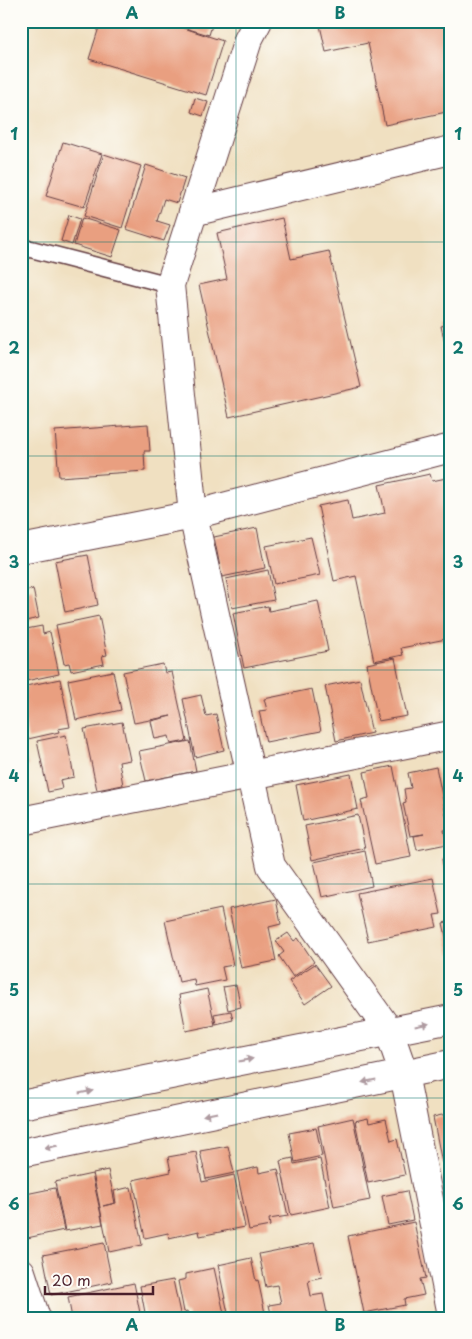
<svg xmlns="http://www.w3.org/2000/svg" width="472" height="1339" viewBox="0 0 472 1339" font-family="'Playpen Sans',sans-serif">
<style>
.building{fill:#e99f80}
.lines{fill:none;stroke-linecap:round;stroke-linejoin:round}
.service-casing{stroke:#633c42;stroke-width:19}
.minor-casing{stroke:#633c42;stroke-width:30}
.tertiary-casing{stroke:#633c42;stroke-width:30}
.service{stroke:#fff;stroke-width:16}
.minor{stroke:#fff;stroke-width:28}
.tertiary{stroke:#fff;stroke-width:28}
.oneway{fill:#ae9aa0}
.grid{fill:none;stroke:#0f766e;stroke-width:1;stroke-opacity:0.55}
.neatline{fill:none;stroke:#0f766e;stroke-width:2}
.grid-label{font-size:16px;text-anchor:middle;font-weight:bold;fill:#0f766e}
</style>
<rect width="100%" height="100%" fill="#fdfcf7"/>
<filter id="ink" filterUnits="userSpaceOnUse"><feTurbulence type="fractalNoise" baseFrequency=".02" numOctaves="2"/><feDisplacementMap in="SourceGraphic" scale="10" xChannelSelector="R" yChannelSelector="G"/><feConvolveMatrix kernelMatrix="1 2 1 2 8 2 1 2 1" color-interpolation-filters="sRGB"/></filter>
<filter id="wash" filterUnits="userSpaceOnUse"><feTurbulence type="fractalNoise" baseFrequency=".0096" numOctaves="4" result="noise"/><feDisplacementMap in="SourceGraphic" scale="20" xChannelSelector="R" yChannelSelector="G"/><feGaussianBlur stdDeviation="1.12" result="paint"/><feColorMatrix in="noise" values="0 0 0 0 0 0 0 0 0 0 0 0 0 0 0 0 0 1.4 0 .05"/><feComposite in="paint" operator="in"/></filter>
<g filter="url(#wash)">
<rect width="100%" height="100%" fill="#f0e0c1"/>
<g id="blocks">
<g class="building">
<path d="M101,21H181L191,24V21L213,22L209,35L178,26L223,41L206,95L89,59Z"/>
<path d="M319,21H451V111L385,125L368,43L326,52Z"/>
<path d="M195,98L208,102L203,116L191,112Z"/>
<path d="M63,142L102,154L84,207L46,196Z"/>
<path d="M104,154L141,166L122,228L84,216Z"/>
<path d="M146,165L185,178L177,203L164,199L157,221L170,225L164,241L126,229Z"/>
<path d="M69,215L80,219L72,245L61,241Z"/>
<path d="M82,218L121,230L112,257L74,245Z"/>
<path d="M282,218L291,259L329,251L361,387L229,417L199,285L227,279L217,233Z"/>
<path d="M451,324V366H450L441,326Z"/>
<path d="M148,424L150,451H144L145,471L59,477L55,431Z"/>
<path d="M22,451L26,471H21V452Z"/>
<path d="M430,474L432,481L451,477V638L401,648L403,655L374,661L356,576L334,581L318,506L348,500L352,520L385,513L379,485Z"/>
<path d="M257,528L265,568L222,577L214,537Z"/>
<path d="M311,537L320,575L274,584L266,546Z"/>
<path d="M88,555L98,605L65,612L55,561Z"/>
<path d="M268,570L274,600L232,608L226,579Z"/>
<path d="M22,577L25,591L33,589L39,618L21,622Z"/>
<path d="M318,601L328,651L244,668L233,613L268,606L269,611Z"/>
<path d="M99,616L107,655L102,656L104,664L71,671L69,663L64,664L56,625Z"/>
<path d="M42,626L43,634L50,632L59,674L21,682V630Z"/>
<path d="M451,640V670H450L444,641Z"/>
<path d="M395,658L407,716L378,721L367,664Z"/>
<path d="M163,664L165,673L172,672L187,741L171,744L169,736L155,739L151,721L171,716L134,723L123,672Z"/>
<path d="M113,671L121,710L76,720L68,680Z"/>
<path d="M60,679L70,727L58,729L59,732L28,739L21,706V687Z"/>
<path d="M360,679L372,733L336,741L325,686Z"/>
<path d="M312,689L321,731L266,742L259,711L267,710L264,699Z"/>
<path d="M201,695L206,716L216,714L224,750L195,757L183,699Z"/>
<path d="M122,722L130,760L119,762L123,785L97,790L84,729Z"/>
<path d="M66,735L74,777L60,780L62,789L48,792L37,741Z"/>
<path d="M21,738L28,766L21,767Z"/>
<path d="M190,741L196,771L146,781L139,751Z"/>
<path d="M393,766L411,857L375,864L361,800L369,798L364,772Z"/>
<path d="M436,767L449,829L444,830L447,844L417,850L414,836L424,834L410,836L403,803L406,802L404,789L411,788L408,773Z"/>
<path d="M351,774L358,809L303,821L296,785Z"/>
<path d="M358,815L365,848L312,860L305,826Z"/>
<path d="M365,851L372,886L322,897L314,862Z"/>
<path d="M451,857V877L446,878L442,859Z"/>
<path d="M433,878L441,914L434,915L437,927L368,941L357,893Z"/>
<path d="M276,899L281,924L269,927L276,961L241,968L229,909Z"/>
<path d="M221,909L233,965L222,967L225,980L195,986L194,979L179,982L165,921Z"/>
<path d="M451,921V954H450L443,923Z"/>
<path d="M288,933L294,941L298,938L314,962L293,977L279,956L284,952L276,941Z"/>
<path d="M315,964L331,986L305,1004L289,981Z"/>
<path d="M236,985L241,1007L228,1010L223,987Z"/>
<path d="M207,989L215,1025L186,1031L179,995Z"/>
<path d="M231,1011L233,1020L216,1024L214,1014Z"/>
<path d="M451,1113V1161L442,1163L433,1117Z"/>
<path d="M353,1118L370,1200L334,1207L318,1126Z"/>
<path d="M368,1118L369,1123L386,1119L391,1141L397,1139L405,1175L368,1183L355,1121Z"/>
<path d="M316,1128L322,1156L295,1162L289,1133Z"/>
<path d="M228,1146L234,1173L206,1179L200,1151Z"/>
<path d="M196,1152L202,1182L234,1175L245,1227L200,1236L199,1231L169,1238L168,1233L145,1238L133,1180L171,1172L168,1157Z"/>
<path d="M293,1158L294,1164L320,1159L330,1207L291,1215L280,1161Z"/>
<path d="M258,1167L259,1173L278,1169L288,1216L269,1219L270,1226L249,1230L237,1172Z"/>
<path d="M108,1170L115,1203L103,1206L116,1203L114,1191L131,1187L142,1245L109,1252L93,1173Z"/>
<path d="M92,1174L103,1224L65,1231L55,1182Z"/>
<path d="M55,1188L64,1230L27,1238L21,1209V1195Z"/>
<path d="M407,1191L413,1220L388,1225L382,1196Z"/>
<path d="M414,1222L426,1278L420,1279L424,1295L404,1299L405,1305L364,1313L348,1236Z"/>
<path d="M104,1243L112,1282L51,1295L43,1255Z"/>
<path d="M314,1243L322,1277L308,1280L311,1296L323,1294L328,1318H272L269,1305L281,1303L277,1285L266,1287L259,1254Z"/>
<path d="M251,1258L256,1281L258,1280L266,1318H229L218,1265Z"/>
<path d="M214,1268L225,1318H189L187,1311L184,1312L178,1281L186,1279V1274Z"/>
<path d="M173,1280L181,1318H146L140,1286Z"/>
<path d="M134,1283L141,1318H72L68,1297Z"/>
</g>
</g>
</g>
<g filter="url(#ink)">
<use href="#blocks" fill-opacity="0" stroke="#633c42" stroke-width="1"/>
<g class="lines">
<g class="service-casing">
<path id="service" d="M31,249L170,285"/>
</g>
<g class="minor-casing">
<g id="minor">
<path d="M258,21L248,40L170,285L193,515L271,866L389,1031L404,1074L451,1310"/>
<path d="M193,212L451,150"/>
<path d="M21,549L193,515L451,448"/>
<path d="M21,821L451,735"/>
<path d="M21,1272L36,1318"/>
</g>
</g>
<g class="tertiary-casing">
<g id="tertiary">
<path d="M21,1105L451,1019"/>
<path d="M21,1153L451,1064"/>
</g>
</g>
<use href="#service" class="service"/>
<use href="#minor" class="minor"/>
<use href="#tertiary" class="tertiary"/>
</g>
<defs><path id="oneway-solid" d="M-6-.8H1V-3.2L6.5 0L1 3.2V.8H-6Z" transform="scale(1.25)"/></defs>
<g class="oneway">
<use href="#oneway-solid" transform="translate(422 1025) rotate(-11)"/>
<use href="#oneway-solid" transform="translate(246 1060) rotate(-11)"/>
<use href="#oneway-solid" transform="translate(369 1081) rotate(168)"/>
<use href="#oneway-solid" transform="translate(86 1092) rotate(-11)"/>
<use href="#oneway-solid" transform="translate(210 1114) rotate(168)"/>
<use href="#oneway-solid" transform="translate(51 1147) rotate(168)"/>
</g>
</g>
<path class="grid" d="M236,21V1318M21,242H451M21,456H451M21,670H451M21,884H451M21,1098H451"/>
<rect width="472" height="1339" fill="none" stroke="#fdfcf7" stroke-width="55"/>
<path d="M45 1286v8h108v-8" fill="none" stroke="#4a1f2b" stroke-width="2.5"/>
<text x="52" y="1286" font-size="15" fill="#4a1f2b" stroke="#fdfcf7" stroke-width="4" paint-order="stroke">20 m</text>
<rect x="28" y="28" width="416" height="1284" class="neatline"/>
<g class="grid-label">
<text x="132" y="19">A</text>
<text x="340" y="19">B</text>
<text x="14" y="140">1</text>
<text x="458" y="140">1</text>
<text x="14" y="354">2</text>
<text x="458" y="354">2</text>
<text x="14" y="568">3</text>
<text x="458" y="568">3</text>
<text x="14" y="782">4</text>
<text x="458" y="782">4</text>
<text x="14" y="996">5</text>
<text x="458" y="996">5</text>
<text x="14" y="1210">6</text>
<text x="458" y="1210">6</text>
<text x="132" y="1331">A</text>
<text x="340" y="1331">B</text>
</g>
</svg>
